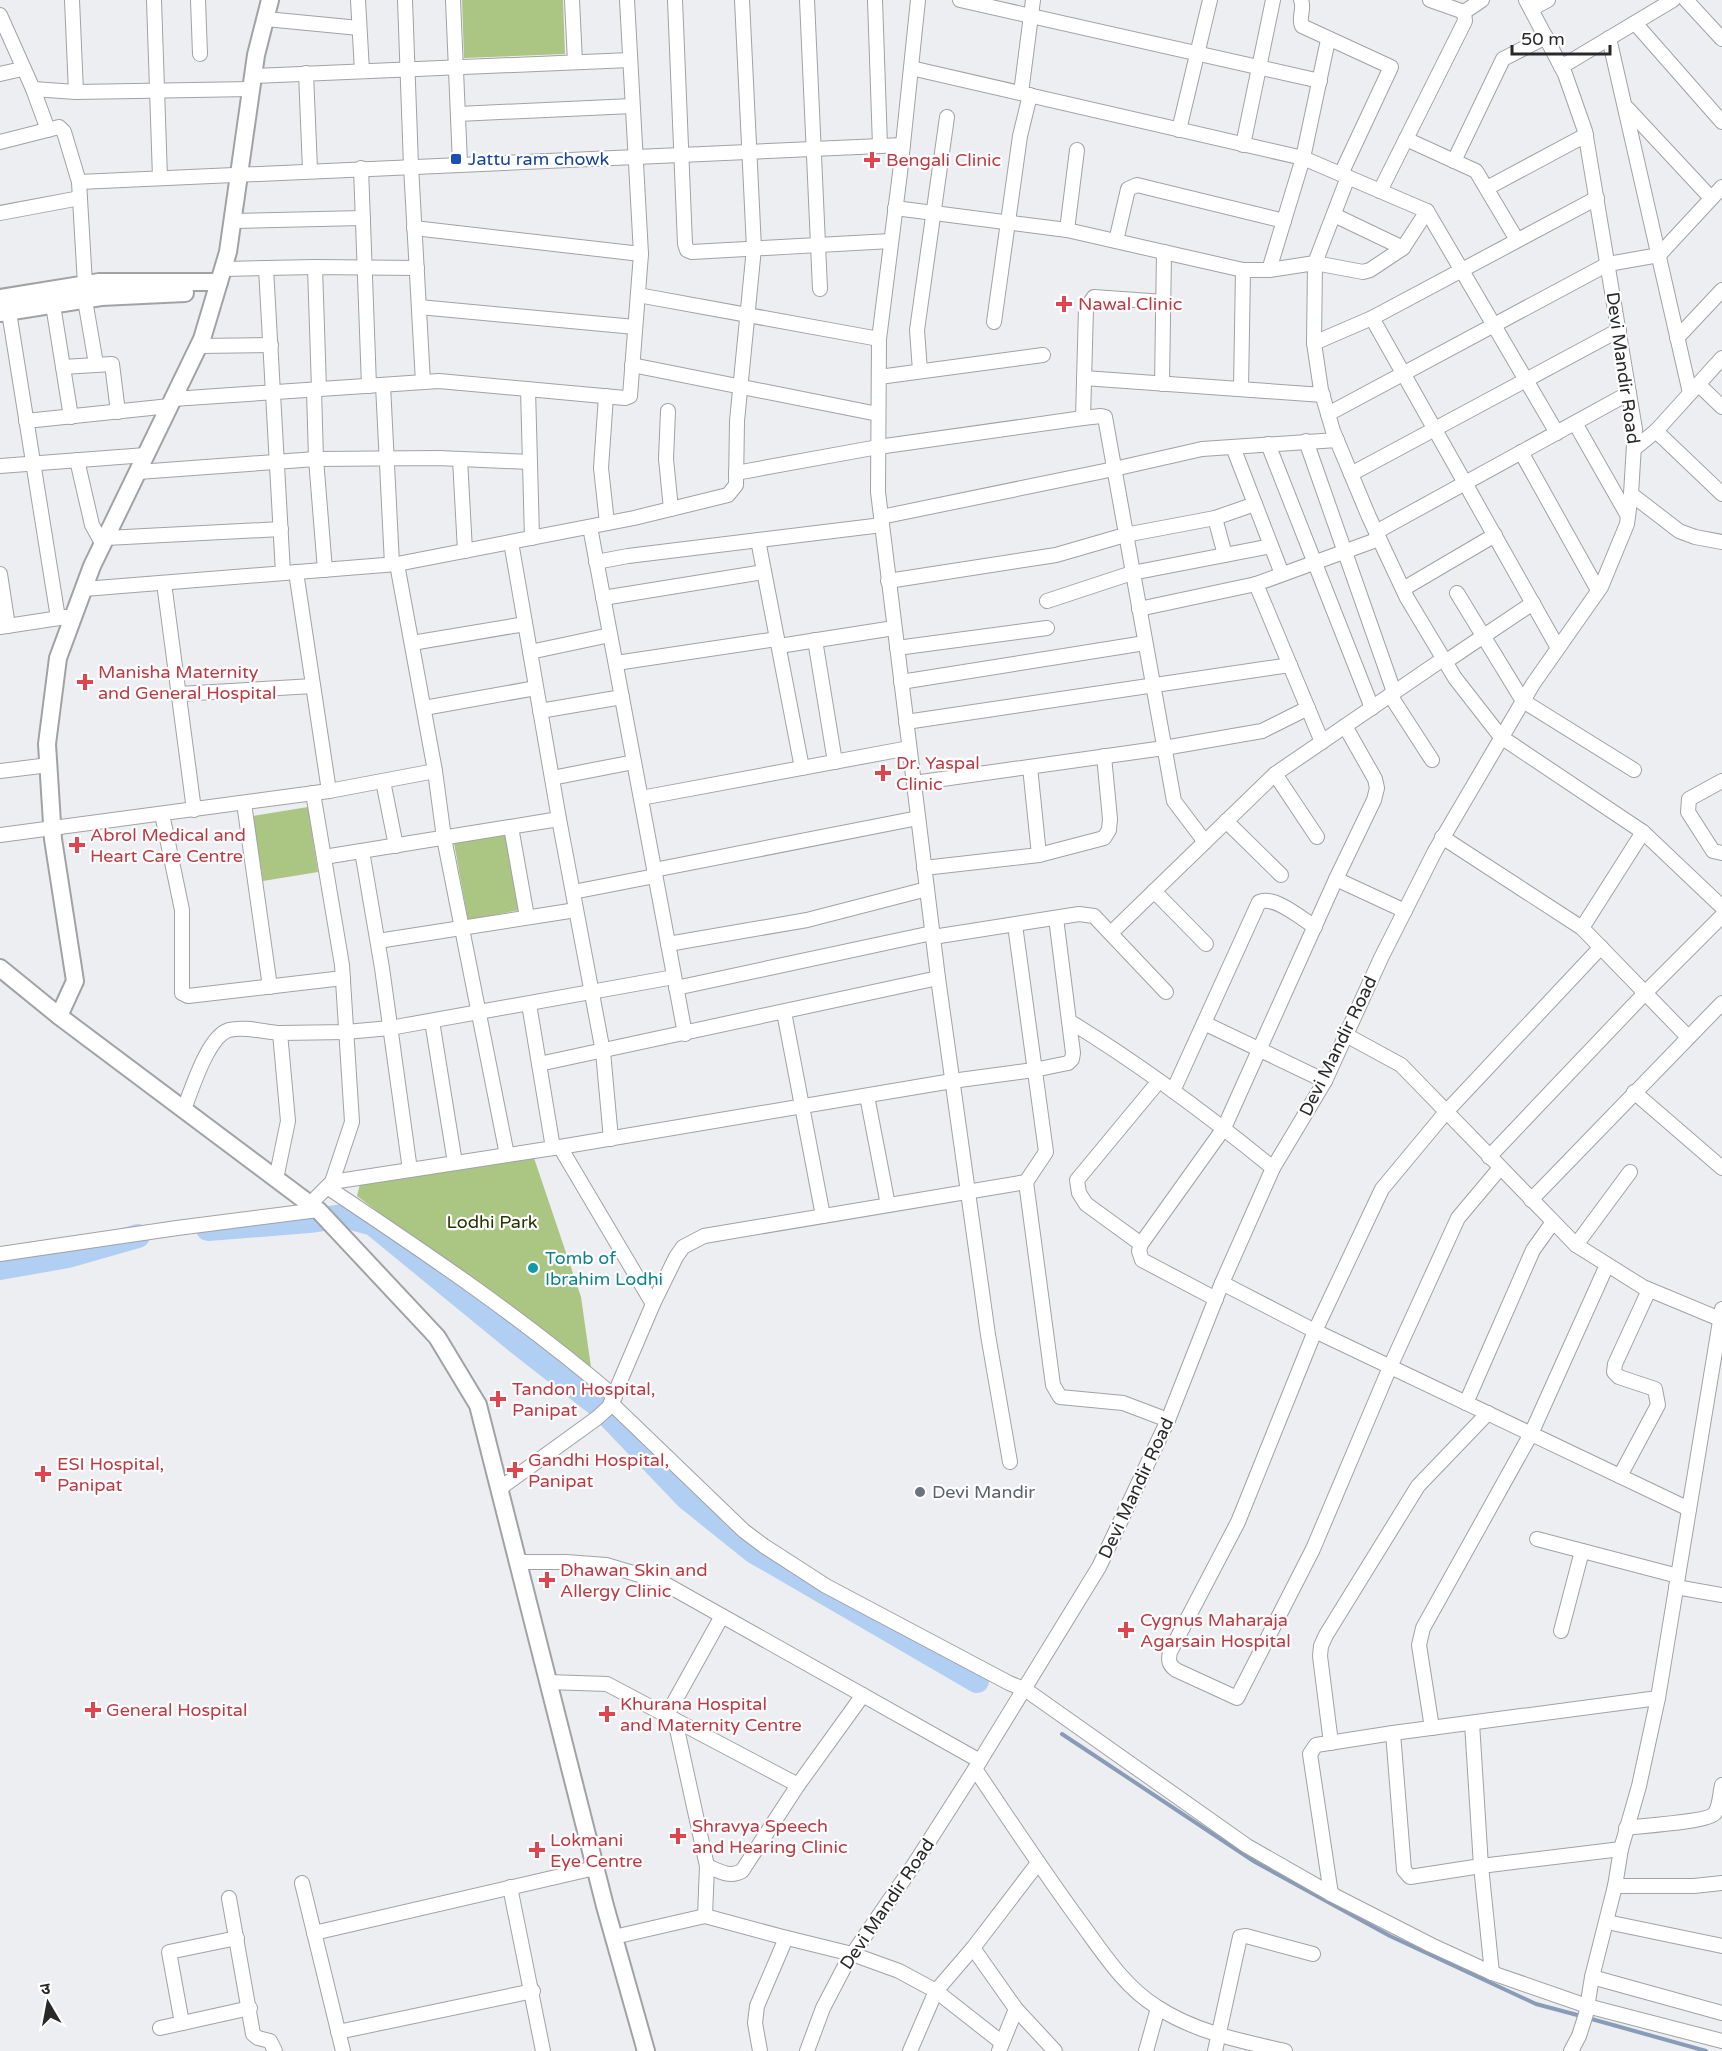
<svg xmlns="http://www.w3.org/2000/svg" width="1722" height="2051" viewBox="0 0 1722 2051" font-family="'Varela Round','Noto Sans Devanagari',sans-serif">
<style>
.green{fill:#abc682}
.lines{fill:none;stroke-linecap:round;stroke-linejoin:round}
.stream{stroke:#889cb7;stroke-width:4}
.river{stroke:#b1cef3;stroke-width:24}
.minor-casing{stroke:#a1a2a4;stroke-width:16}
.tertiary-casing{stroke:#a1a2a4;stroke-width:20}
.minor{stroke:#fff;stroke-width:14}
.tertiary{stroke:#fff;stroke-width:16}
.transit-dot{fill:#1a4fb4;stroke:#fff;stroke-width:2}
.health-dot{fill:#e0444e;stroke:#fff;stroke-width:2}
.culture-dot{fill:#0f9aa8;stroke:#fff;stroke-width:2}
.worship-dot{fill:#6b7280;stroke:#fff;stroke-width:2}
.labels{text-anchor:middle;stroke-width:4.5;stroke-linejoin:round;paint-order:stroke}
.transit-label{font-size:18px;fill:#164399;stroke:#fff;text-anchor:start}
.health-label{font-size:18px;fill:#be3a42;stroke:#fff;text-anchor:start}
.street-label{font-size:18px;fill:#29292a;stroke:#fff}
.park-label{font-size:18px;fill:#253500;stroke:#fff}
.culture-label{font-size:18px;fill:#0d838f;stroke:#fff;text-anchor:start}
.worship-label{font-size:18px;fill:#5b616d;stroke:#fff;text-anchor:start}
</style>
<rect width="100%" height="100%" fill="#edeef1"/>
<g class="green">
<path d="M462,0H563L565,54L464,58Z"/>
<path d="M308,807L318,872L263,881L253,816Z"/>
<path d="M505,833L520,910L468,920L454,843Z"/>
<path d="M533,1155L581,1297L591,1367L587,1369L357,1196L361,1180Z"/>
</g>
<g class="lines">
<g class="stream">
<path d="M1062,1734L1255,1862L1390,1936L1536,2004L1581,2016"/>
<path d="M1588,2018L1706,2051"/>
</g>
<g class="river">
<path d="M208,1229L309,1221L344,1216L373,1224L517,1342L599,1406L687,1498L753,1551L977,1681"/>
<path d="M0,1268L68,1256L138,1236"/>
</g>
<g class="minor-casing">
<g id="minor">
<path d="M72,0L76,92"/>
<path d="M154,0L160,178"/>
<path d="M198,0L200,54"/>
<path d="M358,0L362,71"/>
<path d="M405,0L411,166L423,382"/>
<path d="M453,0L460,164"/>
<path d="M572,0L575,62"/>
<path d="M675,0L685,244L687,250L692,252L891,241"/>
<path d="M807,0L820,289"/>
<path d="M875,0L880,146"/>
<path d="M918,0L900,173L879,339L878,492L938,978L988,1335L1010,1462"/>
<path d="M960,0L1320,81"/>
<path d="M1301,0C1305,9 1298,17 1302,26L1391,67L1341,174"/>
<path d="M1430,0L1464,12L1482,0"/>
<path d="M1686,0L1722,39"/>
<path d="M1531,9L1548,0"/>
<path d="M0,15L33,89L48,130"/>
<path d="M266,19L359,28"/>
<path d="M1635,23L1722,122"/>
<path d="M1609,38L1690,393"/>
<path d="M1561,67L1673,0"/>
<path d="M911,68L1303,158L1427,211L1557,433"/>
<path d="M306,73L310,170"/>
<path d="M0,74L22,69"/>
<path d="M254,76L630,60"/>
<path d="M33,89L76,92L252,89"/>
<path d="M1021,93L1033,0"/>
<path d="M1627,108L1711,198"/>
<path d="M458,114L632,106"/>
<path d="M1179,130L1210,0"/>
<path d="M1406,139L1476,171L1517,240"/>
<path d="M0,142L59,127L64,132L79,182L85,284"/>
<path d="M1243,145L1273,0"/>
<path d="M1454,161L1503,59L1546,37"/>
<path d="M361,168L369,386"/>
<path d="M1348,177L1315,263L1314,343L1321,390L1333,431L1369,517L1407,598L1455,678L1501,737L1643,832L1722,907"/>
<path d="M79,182L903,145"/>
<path d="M1487,188L1586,135"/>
<path d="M1380,191L1465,21L1464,12"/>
<path d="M895,208L1067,230L1243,270H1269L1315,263L1363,272L1370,270L1403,248L1427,211"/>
<path d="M0,213L80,198"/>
<path d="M1334,215L1403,248"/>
<path d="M233,221L363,218"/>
<path d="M414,228L641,254"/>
<path d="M1067,230L1077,150"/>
<path d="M1116,241L1128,189L1137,185L1284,221"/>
<path d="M315,267L319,389"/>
<path d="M266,268L283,573"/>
<path d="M223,269L315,267L417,268"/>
<path d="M1269,270L1303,158L1328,40"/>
<path d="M638,295L879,339"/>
<path d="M85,300L96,364"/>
<path d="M53,305L71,417"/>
<path d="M419,307L635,327"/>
<path d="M9,312L58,618"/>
<path d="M1372,318L1558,648"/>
<path d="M994,322L1020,136L1030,95"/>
<path d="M1677,338L1722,290"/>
<path d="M1314,343L1372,318L1597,198"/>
<path d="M199,346L271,345"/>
<path d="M632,365L878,414"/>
<path d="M63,367L112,364L118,412"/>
<path d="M920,371L917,330L947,117"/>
<path d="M879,377L1043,355"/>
<path d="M1084,378L1323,395"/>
<path d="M1162,384L1164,252"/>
<path d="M1698,384L1722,407"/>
<path d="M383,385L392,564"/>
<path d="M528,389L532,538"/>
<path d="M1241,389L1243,270"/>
<path d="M314,390L316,459L325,570"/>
<path d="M606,396L601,468L607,523"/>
<path d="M173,399L439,381L625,398L630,396L641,254L627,0"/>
<path d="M668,411L666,459L671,509"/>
<path d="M1328,414L1608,264L1659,255L1722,187"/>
<path d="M1083,418L1086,308L1094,297L1164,302"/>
<path d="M26,421L170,406"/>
<path d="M1575,423L1628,516"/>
<path d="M1656,431L1722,494"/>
<path d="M1306,441L1394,692"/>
<path d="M1268,444L1372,708"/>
<path d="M1233,447L1282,574"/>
<path d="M1635,448L1656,431L1722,358"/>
<path d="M1521,452L1598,590"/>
<path d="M460,459L465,551"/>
<path d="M77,460L92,525L103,545"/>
<path d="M0,466L146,455"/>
<path d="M138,472L316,459L438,458L530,462"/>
<path d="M736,473L878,447L1083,418L1101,416L1105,417L1174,801L1205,842"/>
<path d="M1351,474L1619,330"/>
<path d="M1631,494L1679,531L1695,537L1722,542"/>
<path d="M881,517L1114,469L1202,449L1337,440"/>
<path d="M1215,518L1225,555"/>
<path d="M590,527L685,1034"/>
<path d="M1376,532L1629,393"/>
<path d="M106,538L281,529"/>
<path d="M758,540L802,768"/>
<path d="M511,542L559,819L603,1052L611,1139"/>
<path d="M596,562L628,556L882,525"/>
<path d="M397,564L435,771L444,838L507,1155"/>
<path d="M296,572L329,791"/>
<path d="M0,574L8,626"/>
<path d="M888,581L1056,555L1125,535L1215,518L1255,504"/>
<path d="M164,583L194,810"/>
<path d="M1256,584L1322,742"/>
<path d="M84,589L397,564L634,518L728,495L736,485L737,421L754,248L742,0"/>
<path d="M1403,589L1495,535"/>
<path d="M1457,593L1523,701L1634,770"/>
<path d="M603,598L764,572"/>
<path d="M1047,601L1132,573L1271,546"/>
<path d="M1139,609L1256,584L1379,539"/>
<path d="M0,627L66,617"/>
<path d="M815,640L835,762"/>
<path d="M412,643L525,624"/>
<path d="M779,646L894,628"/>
<path d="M897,648L1047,628"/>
<path d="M530,652L610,635"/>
<path d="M1445,662L1533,603"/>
<path d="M616,663L777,639"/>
<path d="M901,682L1145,643"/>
<path d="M179,694L313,686"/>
<path d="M1390,695L1432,760"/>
<path d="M424,708L536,688"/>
<path d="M540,711L622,697"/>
<path d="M906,722L1290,665"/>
<path d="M1030,767L1039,855"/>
<path d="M0,771L49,765"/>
<path d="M1275,774L1317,837"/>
<path d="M552,778L634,762"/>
<path d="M383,781L396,846"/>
<path d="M1722,781L1689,799L1688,812L1713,851L1722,853"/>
<path d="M914,783L1164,748L1262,731L1308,708"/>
<path d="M641,798L909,748"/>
<path d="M244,803L270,987"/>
<path d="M162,814L182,910V993L188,996L343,978"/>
<path d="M1226,821L1281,875"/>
<path d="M511,827L527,917"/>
<path d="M0,835L329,791L435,771"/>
<path d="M1442,837L1582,928L1688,1037"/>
<path d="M362,851L382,968L410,1170"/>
<path d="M324,857L559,819"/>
<path d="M924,868L1039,855L1104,838L1109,830L1110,819L1104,756"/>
<path d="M654,870L918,818"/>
<path d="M1336,879L1405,911"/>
<path d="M1154,891L1206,944"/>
<path d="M573,892L655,876"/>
<path d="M1015,925L1046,1152L1026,1182L1053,1385L1060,1397L1123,1403L1168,1420"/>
<path d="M1582,928L1643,832"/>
<path d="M1111,933L1275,774L1443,659"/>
<path d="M933,937L1079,914L1094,916L1166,992"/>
<path d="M378,941L576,910"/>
<path d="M668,944L807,920L927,889"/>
<path d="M676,988L932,933"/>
<path d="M529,1004L553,1148"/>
<path d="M784,1012L823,1216"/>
<path d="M432,1021L455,1163"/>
<path d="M1069,1021C1141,1065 1208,1115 1273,1168"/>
<path d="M1204,1023L1325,1081"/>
<path d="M1346,1035L1401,1065L1576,1245L1643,1287L1720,1319"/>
<path d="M539,1064L938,978"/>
<path d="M1173,1091L1259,902C1274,895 1301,918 1315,927"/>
<path d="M1634,1092L1722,1168"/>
<path d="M867,1096L888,1205"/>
<path d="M184,1109C192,1089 208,1036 229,1030C244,1026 265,1032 280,1033"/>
<path d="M560,1147L952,1081L1034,1070L1068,1063L1072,1059L1073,1053L1056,918"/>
<path d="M1489,1157L1645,993L1722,916"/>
<path d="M1500,1168L1458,1218L1390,1367L1313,1549L1237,1698L1176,1670C1169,1665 1168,1661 1170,1652L1238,1522L1315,1331L1382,1189L1446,1112L1601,947"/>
<path d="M276,1179L288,1121L280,1033L346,1032L390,1028L674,977"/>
<path d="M332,1182L560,1147L653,1304"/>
<path d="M327,1187C426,1253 524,1319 615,1397"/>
<path d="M1531,1200L1722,1003"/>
<path d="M310,1204L332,1182L352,1122L342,965L313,793"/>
<path d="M1141,1244L1086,1204L1079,1193L1077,1180L1159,1081"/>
<path d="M1576,1245L1630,1172"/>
<path d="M0,1254L177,1228L318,1210"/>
<path d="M1222,1283L1315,1331L1689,1509"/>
<path d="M1216,1299L1142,1260L1139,1251L1141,1244L1224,1128L1336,879L1374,800L1377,788L1375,779L1345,726"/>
<path d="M611,1403L744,1531L764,1546L826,1586L1009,1683L1026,1690L1247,1846L1331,1894L1431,1945L1492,1973L1587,2006L1722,2041"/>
<path d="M1466,1403L1533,1250L1553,1222"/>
<path d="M1620,1476L1658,1405L1655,1389L1619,1377L1614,1372L1615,1364L1649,1290"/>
<path d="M499,1489L597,1418L609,1407L653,1304L676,1257L683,1247L704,1236L1026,1182"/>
<path d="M1537,1539L1678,1576"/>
<path d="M518,1562H566L606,1565L660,1581L980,1761"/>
<path d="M1676,1587L1722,1595"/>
<path d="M1561,1631L1582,1551"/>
<path d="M548,1682L607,1684L798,1785"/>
<path d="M667,1715L722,1616"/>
<path d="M675,1720L707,1866L705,1916"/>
<path d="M1472,1723L1481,1866L1492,1973"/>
<path d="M1432,1728L1419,1645L1423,1628L1531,1434L1607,1265"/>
<path d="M1393,1733L1404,1870L1410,1877L1481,1866L1621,1849"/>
<path d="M1331,1743L1320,1656L1321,1646L1326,1635L1418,1486L1488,1413"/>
<path d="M975,1769C1011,1822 1046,1876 1084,1927C1105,1956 1126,1988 1157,2007C1195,2032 1241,2041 1285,2051"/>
<path d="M1626,1828C1640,1826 1709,1822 1715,1813C1720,1806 1720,1793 1722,1785"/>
<path d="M707,1866C719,1871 729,1878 742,1871L798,1785L863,1695"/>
<path d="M302,1883L343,2051"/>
<path d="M1615,1886H1694L1722,1883"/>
<path d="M510,1887L543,2051"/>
<path d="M1331,1894L1310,1754L1316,1745L1393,1733L1658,1698"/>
<path d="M229,1898L253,2034L258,2038L270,2041L275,2051"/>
<path d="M1607,1922L1722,1946"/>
<path d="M314,1933L595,1868"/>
<path d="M614,1937L705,1916L779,1936L852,1954L899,1971L936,1991L1001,2042"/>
<path d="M973,1948L1016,2009L1055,2051"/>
<path d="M1592,1977L1722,2013"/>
<path d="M182,2023L169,1952L237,1938"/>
<path d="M160,2028L250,2008"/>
<path d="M338,2032L533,1991"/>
<path d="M760,2051L755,2023L757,2006L786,1938"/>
<path d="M807,2051L823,2008L847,1962L915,1863L975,1769L1099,1567L1168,1420L1222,1283L1273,1168L1325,1081L1381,958L1435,851L1533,684L1601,587L1627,524L1631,494L1635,429L1585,131L1565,74L1526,0"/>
<path d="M910,2051L936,1991L973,1948L1038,1863"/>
<path d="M999,2051L1016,2009"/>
<path d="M1146,2051L1158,2008"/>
<path d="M1215,2051L1240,1937L1246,1936L1313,1954"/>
<path d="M1571,2051L1579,2036L1586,2014L1592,1977L1615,1886L1621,1849L1639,1786L1658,1698L1722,1309"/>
</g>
</g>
<g class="tertiary-casing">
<g id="tertiary">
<path d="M0,298L99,282H219"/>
<path d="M0,313L101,297L185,293"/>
<path d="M0,968L59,1016L319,1211L437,1337L478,1405L605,1906L646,2051"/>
<path d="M59,1016L75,981L53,839L47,744L58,658L92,566L202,339L228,252L256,55L270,0"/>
</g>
</g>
<use href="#minor" class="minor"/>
<use href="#tertiary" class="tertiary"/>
</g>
<rect class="transit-dot" x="450" y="153" width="12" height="12" rx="3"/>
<g class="health-dot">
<path d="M869 151h6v6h6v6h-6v6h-6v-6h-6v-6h6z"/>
<path d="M1061 295h6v6h6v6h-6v6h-6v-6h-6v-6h6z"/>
<path d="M82 673h6v6h6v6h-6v6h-6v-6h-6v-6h6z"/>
<path d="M880 764h6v6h6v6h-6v6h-6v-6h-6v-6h6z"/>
<path d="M74 836h6v6h6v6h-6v6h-6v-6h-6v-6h6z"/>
<path d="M495 1390h6v6h6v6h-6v6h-6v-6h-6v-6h6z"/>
<path d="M512 1461h6v6h6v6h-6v6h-6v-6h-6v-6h6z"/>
<path d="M40 1465h6v6h6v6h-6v6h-6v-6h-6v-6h6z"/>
<path d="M544 1571h6v6h6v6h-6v6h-6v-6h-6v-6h6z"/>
<path d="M1123 1621h6v6h6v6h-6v6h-6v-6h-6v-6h6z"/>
<path d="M90 1701h6v6h6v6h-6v6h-6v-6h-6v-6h6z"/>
<path d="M604 1705h6v6h6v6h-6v6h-6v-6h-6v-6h6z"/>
<path d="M675 1827h6v6h6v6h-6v6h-6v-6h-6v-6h6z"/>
<path d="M534 1841h6v6h6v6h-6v6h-6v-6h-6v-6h6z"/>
</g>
<circle class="culture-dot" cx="533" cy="1268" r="6"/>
<circle class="worship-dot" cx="920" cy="1492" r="6"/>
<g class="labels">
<g class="transit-label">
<text x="468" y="165">Jattu ram chowk</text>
</g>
<g class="health-label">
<text x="886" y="166">Bengali Clinic</text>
<text x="1078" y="310">Nawal Clinic</text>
<text x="98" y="678">Manisha Maternity<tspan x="98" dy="21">and General Hospital</tspan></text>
<text x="896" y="769">Dr. Yaspal<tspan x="896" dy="21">Clinic</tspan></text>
<text x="90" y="841">Abrol Medical and<tspan x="90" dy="21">Heart Care Centre</tspan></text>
<text x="512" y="1395">Tandon Hospital,<tspan x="512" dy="21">Panipat</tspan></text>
<text x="528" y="1466">Gandhi Hospital,<tspan x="528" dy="21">Panipat</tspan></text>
<text x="57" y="1470">ESI Hospital,<tspan x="57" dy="21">Panipat</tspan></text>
<text x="560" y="1576">Dhawan Skin and<tspan x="560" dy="21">Allergy Clinic</tspan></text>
<text x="1140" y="1626">Cygnus Maharaja<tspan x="1140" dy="21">Agarsain Hospital</tspan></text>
<text x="620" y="1710">Khurana Hospital<tspan x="620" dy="21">and Maternity Centre</tspan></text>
<text x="106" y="1716">General Hospital</text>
<text x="692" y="1832">Shravya Speech<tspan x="692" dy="21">and Hearing Clinic</tspan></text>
<text x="550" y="1846">Lokmani<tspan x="550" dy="21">Eye Centre</tspan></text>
</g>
<g class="street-label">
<text transform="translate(1623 368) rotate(82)" y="6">Devi Mandir Road</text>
<text transform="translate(1338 1046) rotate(-64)" y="6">Devi Mandir Road</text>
<text transform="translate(1136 1488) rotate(-65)" y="6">Devi Mandir Road</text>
<text transform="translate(887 1904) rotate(-56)" y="6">Devi Mandir Road</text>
</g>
<g class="park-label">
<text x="492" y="1228">Lodhi Park</text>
</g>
<g class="culture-label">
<text x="545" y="1264">Tomb of<tspan x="545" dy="21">Ibrahim Lodhi</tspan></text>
</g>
<g class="worship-label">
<text x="932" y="1498">Devi Mandir</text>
</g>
</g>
<g transform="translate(48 2003) rotate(350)" stroke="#ffffff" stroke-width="4.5" paint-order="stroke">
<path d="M0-4.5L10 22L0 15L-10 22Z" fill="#29292a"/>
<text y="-9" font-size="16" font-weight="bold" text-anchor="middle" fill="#29292a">उ</text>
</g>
<path d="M1512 45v9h98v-9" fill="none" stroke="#29292a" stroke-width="3"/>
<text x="1521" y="45" font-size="18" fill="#29292a" stroke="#ffffff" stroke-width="4.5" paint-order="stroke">50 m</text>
</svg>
